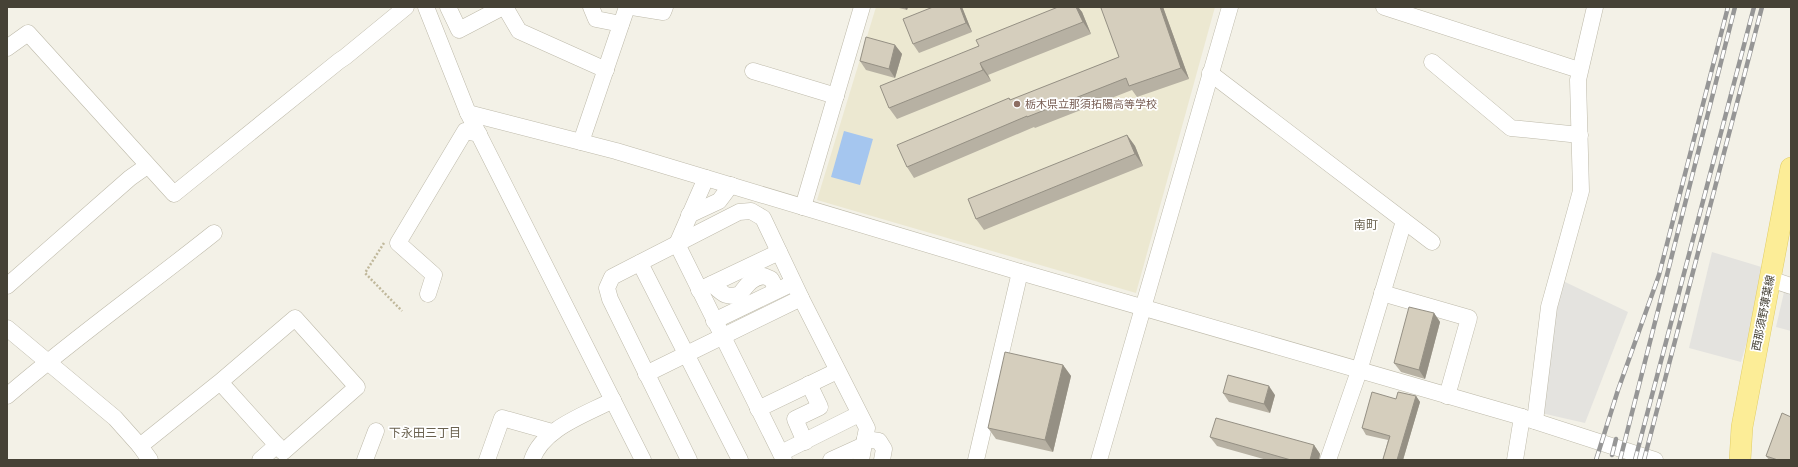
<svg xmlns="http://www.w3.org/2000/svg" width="1798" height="467" viewBox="0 0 1798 467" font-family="'Fira Sans Condensed','Noto Sans JP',sans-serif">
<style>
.education{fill:#ece8d1}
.parking{fill:#e4e3df}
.water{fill:#a5c6ef}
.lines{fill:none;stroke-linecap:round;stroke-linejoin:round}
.minor-casing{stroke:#bebaaa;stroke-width:17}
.major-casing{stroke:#e1cd67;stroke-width:22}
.path{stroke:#c0b89b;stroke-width:2.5;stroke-dasharray:2 2;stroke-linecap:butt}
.minor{stroke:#fff;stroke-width:16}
.major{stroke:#fced97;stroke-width:21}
.rail-casing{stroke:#969696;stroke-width:4.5}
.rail{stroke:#fff;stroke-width:3;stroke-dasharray:9;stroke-linecap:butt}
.wall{fill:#b7b1a3}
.shaded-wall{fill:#959084}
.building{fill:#d5cebd;stroke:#959084}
.education-dot{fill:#8d6e63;stroke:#fff;stroke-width:1.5}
.labels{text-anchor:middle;stroke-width:3.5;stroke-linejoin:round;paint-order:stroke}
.education-label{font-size:11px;fill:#785e54;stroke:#fff;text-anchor:start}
.street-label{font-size:11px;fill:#464236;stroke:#fff}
.neighbourhood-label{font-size:12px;fill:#69614e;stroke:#fff}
</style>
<rect width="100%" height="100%" fill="#f3f1e7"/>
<path class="education" d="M876,7H1215L1136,293L817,200Z"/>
<g class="parking">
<path d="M1712,252L1768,269L1741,362L1689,348Z"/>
<path d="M1563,281L1628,312L1585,423L1541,413L1549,339Z"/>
<path d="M1785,288L1791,290V331L1776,327Z"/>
</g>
<path class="water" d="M844,131L873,139L860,185L831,177Z"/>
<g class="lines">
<g class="minor-casing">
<g id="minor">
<path d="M426,7L468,113L643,460"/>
<path d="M448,7L459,30L503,7"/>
<path d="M505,7L519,31L606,70"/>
<path d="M591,7L596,19L621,24"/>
<path d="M632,7L663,12L665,7"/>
<path d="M1384,7L1579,70"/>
<path d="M7,48L28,33L174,194L339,61L345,57L406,7"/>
<path d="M1432,62L1511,128L1580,135"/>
<path d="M753,71L836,96"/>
<path d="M1210,73L1432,242"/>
<path d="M468,113L616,151L1020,272L1522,417L1655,460"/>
<path d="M581,142L627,7"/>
<path d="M706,178L677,244L784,460"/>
<path d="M803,207L862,7"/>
<path d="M689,215L719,201L731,185"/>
<path d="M640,263L740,460"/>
<path d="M1770,279L1791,286"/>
<path d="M712,284C722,293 726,299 740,294C748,284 751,278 764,276L771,279L777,290"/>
<path d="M7,286L130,178L147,166"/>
<path d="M699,290L779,252"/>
<path d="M1382,293L1469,318L1447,396"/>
<path d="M428,294L434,275L398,243L465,131L479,134"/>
<path d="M714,321L793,283"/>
<path d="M7,328L115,418L140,446L150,460"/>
<path d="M646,374L801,298"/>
<path d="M7,396C73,339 145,288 214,233"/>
<path d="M758,409L837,371"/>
<path d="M1535,421L1549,307L1581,191L1578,80L1595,7"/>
<path d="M865,439L879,441L884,449L882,460"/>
<path d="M805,442L795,419L820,407L809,384"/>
<path d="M140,446L220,382L295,318L357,387L283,452L220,382"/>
<path d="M781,453L859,414"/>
<path d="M260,460L277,445"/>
<path d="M365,460L376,431"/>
<path d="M487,460L502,418L552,432"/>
<path d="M532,460C543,428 585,415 613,400"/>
<path d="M689,460L610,299L607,288L612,277L739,212L751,211L763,218L801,298L867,428L861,460"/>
<path d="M831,460L864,445"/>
<path d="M976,460L1020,272"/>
<path d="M1099,460L1230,7"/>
<path d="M1328,460L1359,371L1404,221"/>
<path d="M1515,460L1522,417"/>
</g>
</g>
<g class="major-casing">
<path id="major" d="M1740,460L1742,427L1791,168"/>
</g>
<path class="path" d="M384,243L365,273L402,311"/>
<use href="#minor" class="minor"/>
<use href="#major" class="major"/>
<g class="rail-casing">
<g id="rail">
<path d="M1612,455L1616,439"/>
<path d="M1596,460L1618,390L1659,275L1728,7"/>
<path d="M1620,460L1735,7"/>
<path d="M1635,460L1754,7"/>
<path d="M1644,460L1762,7"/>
</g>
</g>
<use href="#rail" class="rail"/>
</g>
<g class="wall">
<path d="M895,7H908L907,10Z"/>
<path d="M962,7L972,32L919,53L913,44Z"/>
<path d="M1058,7H1078L1082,12L1091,34L988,75L991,81L897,119L889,108L979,46Z"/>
<path d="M1104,7H1163L1189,79L1137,97L1132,90L1035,128L1034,127L914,178L907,167L1009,98L1011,100L1119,57Z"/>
<path d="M895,45L902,54L895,78L866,70L860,61Z"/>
<path d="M1127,135L1135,146L1143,166L984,230L976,219Z"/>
<path d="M1434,313L1440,322L1425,379L1401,372L1394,363Z"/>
<path d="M1063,365L1071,376L1053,452L996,439L988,428Z"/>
<path d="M1223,393L1275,395L1270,413L1229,402Z"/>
<path d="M1416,396L1420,402L1403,460H1383V459L1388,440L1366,435L1362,428L1396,399Z"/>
<path d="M1210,437L1314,445L1320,454L1319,460H1267L1217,446Z"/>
<path d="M1766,456L1791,460H1769Z"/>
</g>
<g class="shaded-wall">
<path d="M904,7H908L907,10Z"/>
<path d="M960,7H962L972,32L966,23Z"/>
<path d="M1076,7H1078L1082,12L1091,34L1083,22Z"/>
<path d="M1160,7H1163L1189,79L1181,68Z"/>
<path d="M895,45L902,54L895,78L889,69Z"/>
<path d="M980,63L988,75L991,81L983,70Z"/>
<path d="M1127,135L1135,146L1143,166L1135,154Z"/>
<path d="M1434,313L1440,322L1425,379L1419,370Z"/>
<path d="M1063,365L1071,376L1053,452L1045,440Z"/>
<path d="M1269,386L1275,395L1270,413L1264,404Z"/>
<path d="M1416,396L1420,402L1403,460H1397Z"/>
<path d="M1314,445L1320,454L1319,460H1310Z"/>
</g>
<g class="building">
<path d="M933,7H960L966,23L913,44L903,19Z"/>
<path d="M1058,7H1076L1083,22L980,63L983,70L889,108L880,86L979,46L976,40Z"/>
<path d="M1104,7H1160L1181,68L1129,86L1126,78L1027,117V116L907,167L897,145L1009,98L1010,100L1119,57L1101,8Z"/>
<path d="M866,37L895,45L889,69L860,61Z"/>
<path d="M1127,135L1135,154L976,219L968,199Z"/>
<path d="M1409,307L1434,313L1419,370L1394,363Z"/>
<path d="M1005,352L1063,365L1045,440L988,428Z"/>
<path d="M1228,375L1269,386L1264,404L1223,393Z"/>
<path d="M1372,392L1396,399L1398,392L1416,396L1397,460H1386L1383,459L1390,436L1362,428Z"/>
<path d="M1782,413L1791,417V460H1778L1766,456Z"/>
<path d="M1216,418L1314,445L1310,460H1291L1210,437Z"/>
</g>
<circle class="education-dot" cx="1017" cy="104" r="4"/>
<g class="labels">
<g class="education-label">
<text x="1025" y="108">栃木県立那須拓陽高等学校</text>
</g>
<g class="street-label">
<text transform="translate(1763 313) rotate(-79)" y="4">西那須野薄葉線</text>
</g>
<g class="neighbourhood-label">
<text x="1366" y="229">南町</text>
<text x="425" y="437">下永田三丁目</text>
</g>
</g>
<rect width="1798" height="467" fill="none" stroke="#464236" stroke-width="16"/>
</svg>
